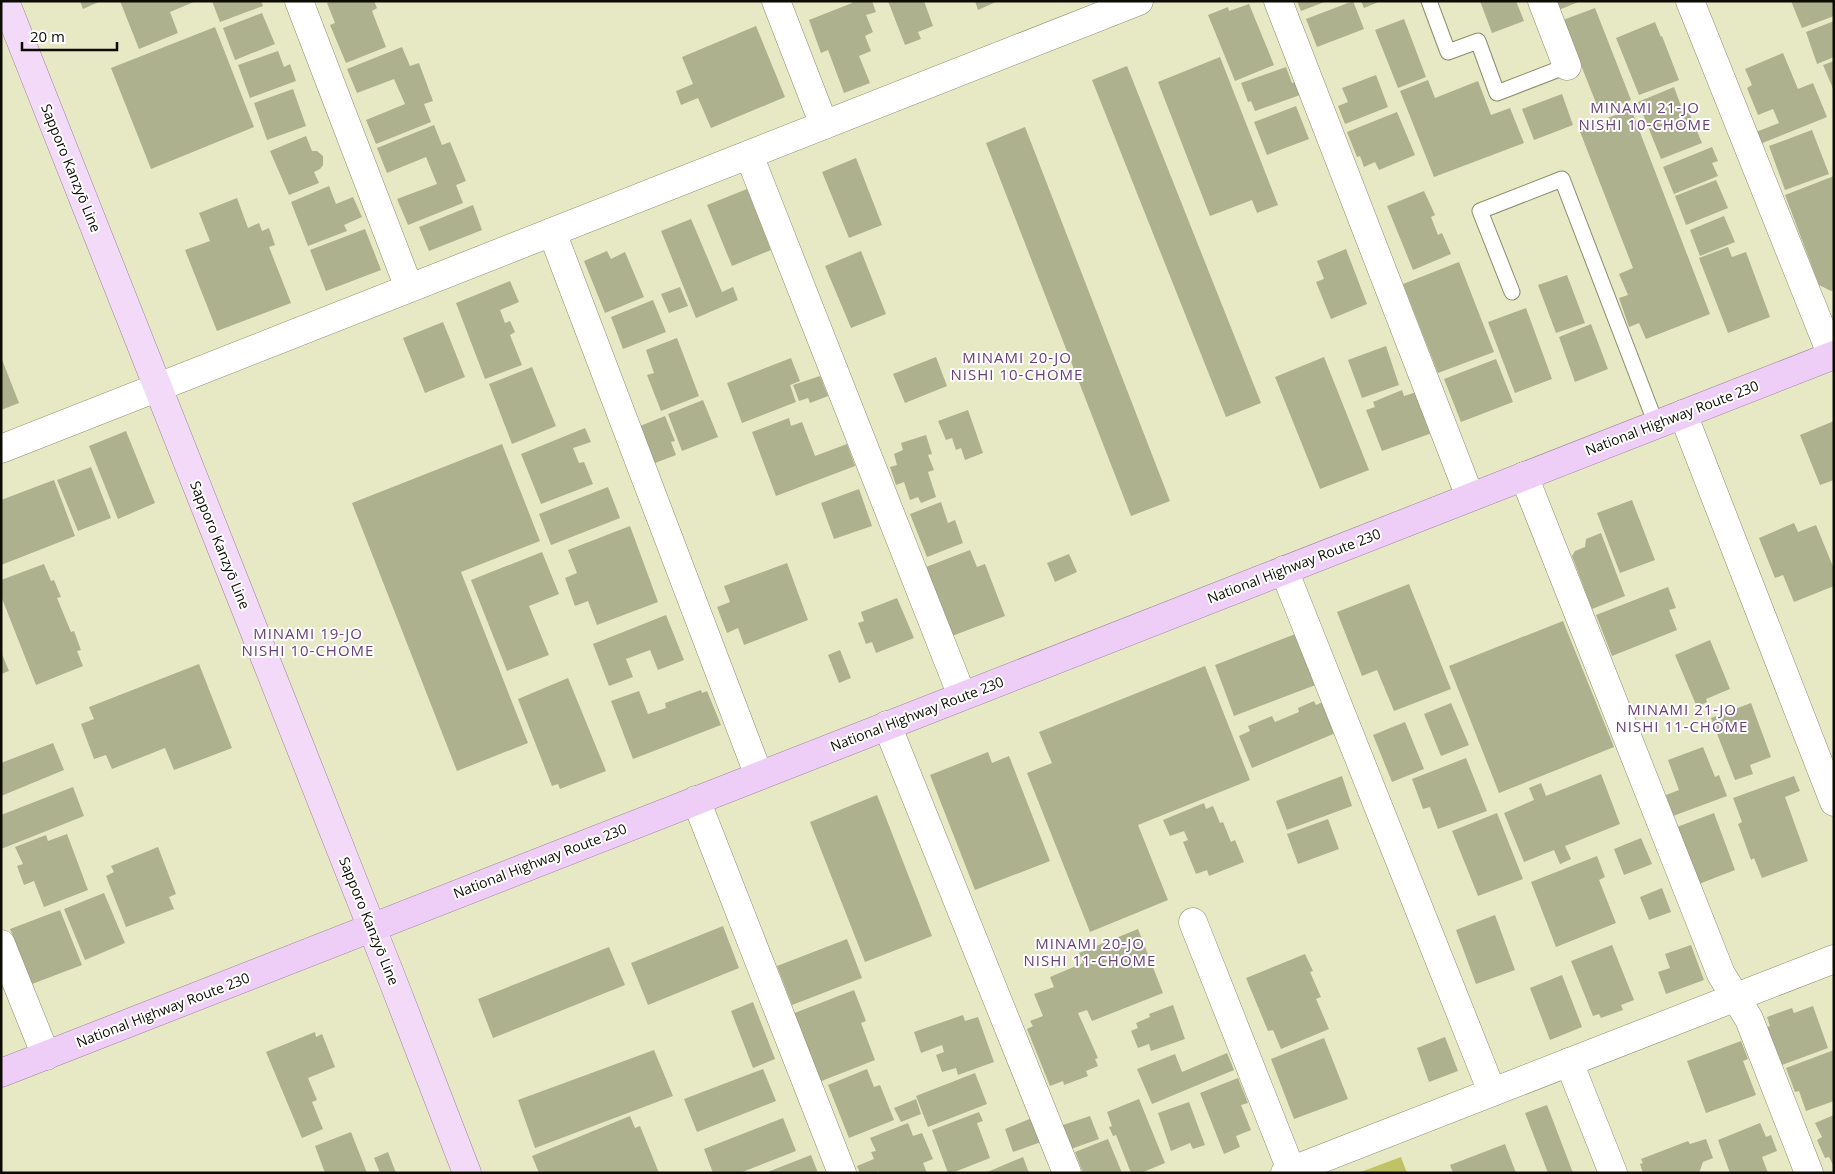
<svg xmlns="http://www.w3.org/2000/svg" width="1835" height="1174" viewBox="0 0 1835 1174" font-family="'Open Sans',sans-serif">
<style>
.green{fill:#bfc365}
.building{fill:#aeb18e}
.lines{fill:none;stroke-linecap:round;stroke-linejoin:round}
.service-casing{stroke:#8a8d6b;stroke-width:17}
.minor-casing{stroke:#8a8d6b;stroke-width:29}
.primary-casing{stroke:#9c82a0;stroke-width:29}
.trunk-casing{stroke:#9c82a0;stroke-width:29}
.service{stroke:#fff;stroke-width:15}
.minor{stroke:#fff;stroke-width:28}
.primary{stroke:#f2daf8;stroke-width:28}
.trunk{stroke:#eecef6;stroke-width:28}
.labels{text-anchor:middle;stroke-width:4;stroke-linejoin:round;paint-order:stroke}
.street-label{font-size:14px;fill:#0c0c03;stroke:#fff}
.neighbourhood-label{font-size:15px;letter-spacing:1px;fill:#6b4077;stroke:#fff}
</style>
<rect width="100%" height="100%" fill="#e6e9c4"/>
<path class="green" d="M1401,1157L1407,1173H1358Z"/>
<g class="building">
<path d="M80,1H101L83,9Z"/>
<path d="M120,1H196L170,12L178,33L139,49Z"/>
<path d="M212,1H261L263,6L220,22Z"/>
<path d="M331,1H374L377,8L372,11L386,47L346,63L330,25L335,23L327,3Z"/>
<path d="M852,1H872L876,12L866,15L873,32L865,36L871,51L859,56L870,83L844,93L828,50L821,53L809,20L852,3Z"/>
<path d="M888,1H924L933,26L918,32L921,39L905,45Z"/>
<path d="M975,1H998L978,10Z"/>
<path d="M1297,1H1327L1301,11Z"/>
<path d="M1353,1L1364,29L1317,47L1306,19Z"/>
<path d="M1361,1H1381L1364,8Z"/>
<path d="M1480,1H1516L1524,21L1492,33Z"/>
<path d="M1553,1H1581L1556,11Z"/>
<path d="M1791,1H1834V16L1802,28Z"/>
<path d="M1249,4L1274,65L1235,81L1208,15L1228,7L1229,11Z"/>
<path d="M1595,8L1631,100L1600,113L1563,20Z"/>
<path d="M262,13L275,44L235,60L223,28Z"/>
<path d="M1404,19L1426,77L1398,88L1375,30Z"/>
<path d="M1834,21V57L1817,64L1806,32Z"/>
<path d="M1655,22L1661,37L1662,36L1679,80L1639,95L1616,38Z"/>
<path d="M756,26L785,97L711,128L698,98L681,105L676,91L693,84L682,57Z"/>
<path d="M215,27L254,127L151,169L111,68Z"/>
<path d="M402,47L410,66L419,63L433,101L424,104L431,122L376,144L366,120L405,104L394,79L357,93L347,69Z"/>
<path d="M278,51L284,67L290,64L296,81L250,98L238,65Z"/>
<path d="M1783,53L1798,89L1813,83L1827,117L1760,144L1756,132L1779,123L1773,109L1758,115L1747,88L1752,85L1745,69Z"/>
<path d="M1220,57L1278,205L1257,213L1252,200L1210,216L1158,82Z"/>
<path d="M1834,61V91L1823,65Z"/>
<path d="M1127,66L1261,403L1226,417L1092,80Z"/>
<path d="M1286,67L1292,83L1296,82L1300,95L1255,111L1251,101L1248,102L1241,83Z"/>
<path d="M1376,75L1388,107L1345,124L1338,106L1348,102L1342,88Z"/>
<path d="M1428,80L1435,98L1478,81L1491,115L1510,108L1524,143L1434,177L1400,91Z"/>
<path d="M1674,87L1684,114L1689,112L1702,143L1661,159L1638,102Z"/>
<path d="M293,89L306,126L267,140L254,103Z"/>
<path d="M1562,94L1573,125L1534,140L1522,109Z"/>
<path d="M1296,106L1309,139L1267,155L1254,122Z"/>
<path d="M1631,109L1710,314L1646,339L1639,323L1629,327L1619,298L1628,295L1619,274L1633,268L1579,129Z"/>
<path d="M1397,112L1415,155L1379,170L1375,162L1364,167L1360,156L1357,157L1347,132Z"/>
<path d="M434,125L442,145L450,142L466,181L456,185L463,203L408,225L397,199L437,184L426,157L387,173L377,148Z"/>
<path d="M1025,127L1170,501L1131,516L986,143Z"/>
<path d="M1812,130L1829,174L1785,190L1769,146Z"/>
<path d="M306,136L312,151H317L323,156V165L320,169L314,172L319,183L289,195L270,151Z"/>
<path d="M1712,147L1718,161L1712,163L1718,176L1674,194L1663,167Z"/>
<path d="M856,158L882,225L849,238L822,172Z"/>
<path d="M1834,176V290L1831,291L1819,285L1785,195Z"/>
<path d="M1716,180L1728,208L1686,225L1675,196Z"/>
<path d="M329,186L336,204L353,197L362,217L344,225L347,231L308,246L291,202Z"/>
<path d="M747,189L771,250L732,266L707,205Z"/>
<path d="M1424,191L1435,215L1431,217L1438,235L1442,233L1451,254L1413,270L1387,206Z"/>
<path d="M237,198L248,228L259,223L262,231L269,228L275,245L269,247L291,303L217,331L185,250L210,241L199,213Z"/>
<path d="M473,205L482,230L429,251L419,227Z"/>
<path d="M1724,216L1735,242L1700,256L1690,230Z"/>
<path d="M691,219L722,292L733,287L738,300L696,318L661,231Z"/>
<path d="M365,229L381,270L326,291L310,250Z"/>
<path d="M1728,247L1732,257L1746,252L1770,317L1728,333L1699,258Z"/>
<path d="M1346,249L1367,304L1331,319L1316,282L1324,279L1317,261Z"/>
<path d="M607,251L611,259L625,252L644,297L605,313L584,261Z"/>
<path d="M861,251L886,314L851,328L825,266Z"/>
<path d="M1459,262L1494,352L1438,373L1403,284Z"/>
<path d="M1567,275L1585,323L1556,333L1538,285Z"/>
<path d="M510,281L519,302L500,310L505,323L510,321L515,332L510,335L522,365L485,379L456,303Z"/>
<path d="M680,287L688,306L669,313L661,294Z"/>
<path d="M653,300L666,332L623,349L611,317Z"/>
<path d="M1526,308L1552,379L1515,393L1488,322Z"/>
<path d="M443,322L465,377L425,393L403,338Z"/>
<path d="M1591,324L1608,369L1575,382L1559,337Z"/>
<path d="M677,338L699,396L661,411L647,375L654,373L646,350Z"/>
<path d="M1386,346L1399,385L1362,398L1348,360Z"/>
<path d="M1,357L19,403L1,410Z"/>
<path d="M936,357L947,386L905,403L893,374Z"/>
<path d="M1324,357L1369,470L1320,489L1275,377Z"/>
<path d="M791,358L800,381L790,385L796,402L742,423L727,383Z"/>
<path d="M1496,359L1513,402L1461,422L1444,379Z"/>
<path d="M532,367L556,426L512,444L489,384Z"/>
<path d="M820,376L828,396L810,403L808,398L799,401L793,385Z"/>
<path d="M1402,390L1404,396L1417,392L1432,433L1382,451L1366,410L1375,407L1373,402Z"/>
<path d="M703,400L718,437L682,451L668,414Z"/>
<path d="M968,410L983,453L965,460L961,448L956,450L952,438L946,440L938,421Z"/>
<path d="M665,416L675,441L671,442L676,455L655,463L640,426Z"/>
<path d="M789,418L791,426L802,422L815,456L847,444L855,466L776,496L752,432Z"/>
<path d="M1834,421V480L1820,485L1800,435Z"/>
<path d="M585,428L591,442L573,448L579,463L584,462L593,484L541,504L521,454Z"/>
<path d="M126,431L155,503L118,519L89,446Z"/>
<path d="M926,435L932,454L928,455L934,470L928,472L936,497L921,503L918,497L910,500L904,482L896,485L890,467L897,465L894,454L903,450L901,443Z"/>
<path d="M502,444L540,541L461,572L528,743L457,771L352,503Z"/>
<path d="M91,467L111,518L78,531L57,480Z"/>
<path d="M54,480L75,536L1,565V500Z"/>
<path d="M608,487L620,518L551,545L539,514Z"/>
<path d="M859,489L872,526L834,539L821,503Z"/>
<path d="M1632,500L1655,560L1620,573L1597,513Z"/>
<path d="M941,502L948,523L955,520L963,543L927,557L910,514Z"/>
<path d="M1794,523L1798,532L1816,525L1834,569V586L1794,602L1783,575L1775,578L1759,538Z"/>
<path d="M630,526L658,602L597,625L588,601L575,606L565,578L577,573L568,550Z"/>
<path d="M1601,533L1625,596L1592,609L1572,556L1575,551L1585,547L1586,539Z"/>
<path d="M970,550L977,567L985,564L1005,616L952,636L926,567Z"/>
<path d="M542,552L559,594L529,606L549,655L507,671L471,580Z"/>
<path d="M1069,554L1077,572L1055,582L1047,563Z"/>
<path d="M787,563L808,620L744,645L738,628L727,633L717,607L730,602L724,586Z"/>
<path d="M44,564L51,581L54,580L61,597L57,598L71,632L74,631L81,650L77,651L83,666L36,685L1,596V580Z"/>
<path d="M1409,584L1451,689L1394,711L1377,670L1362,676L1337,612Z"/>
<path d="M1668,587L1676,608L1669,610L1677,630L1612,656L1596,615Z"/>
<path d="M897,598L914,638L876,653L872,642L866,644L858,623L864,621L861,612Z"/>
<path d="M666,615L684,660L658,670L650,650L626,659L633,677L609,686L593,644Z"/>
<path d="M1563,621L1614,747L1499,793L1449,666Z"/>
<path d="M1298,633L1318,684L1234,716L1215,665Z"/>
<path d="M1710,640L1730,689L1706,699L1707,702L1697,707L1675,655Z"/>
<path d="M840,650L851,678L839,683L828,655Z"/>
<path d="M1,652L9,671L1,674Z"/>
<path d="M199,664L232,748L174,770L165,748L112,769L106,755L94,759L81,724L94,719L89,707Z"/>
<path d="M1205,666L1250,780L1138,825L1168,900L1090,932L1027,773L1052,763L1039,732Z"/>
<path d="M568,678L606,771L560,789L558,784L552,786L518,699Z"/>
<path d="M701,690L702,693L707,691L721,725L633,759L611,701L639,691L648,714L666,708L665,703Z"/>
<path d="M1314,701L1316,705L1325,701L1338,732L1252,768L1239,736L1250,731L1248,726L1272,716L1275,722L1299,712L1298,708Z"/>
<path d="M1451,703L1469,745L1441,756L1424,714Z"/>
<path d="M1751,703L1771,757L1750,765L1753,774L1735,780L1711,718Z"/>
<path d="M1405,722L1424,769L1392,782L1373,735Z"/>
<path d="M53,743L64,770L1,796V763Z"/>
<path d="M1703,747L1715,777L1719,775L1727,796L1673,816L1666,795L1679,790L1668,760Z"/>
<path d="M988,752L992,763L1009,756L1050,861L975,890L930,775Z"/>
<path d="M1466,758L1487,811L1438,829L1430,807L1423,809L1412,779Z"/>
<path d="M1601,774L1620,824L1565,846L1571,859L1560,864L1554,850L1524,862L1504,813L1534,800L1529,788L1541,783L1546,796Z"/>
<path d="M1342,776L1352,806L1287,830L1276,801Z"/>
<path d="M1794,776L1800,791L1785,797L1808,861L1762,878L1754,858L1751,860L1738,824L1742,822L1733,798Z"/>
<path d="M73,787L84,816L1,849V815Z"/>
<path d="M877,795L932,936L865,962L810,822Z"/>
<path d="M1204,803L1206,809L1213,806L1220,823L1223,822L1231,842L1235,840L1244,862L1209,876L1207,870L1196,874L1183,842L1188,840L1184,831L1170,836L1163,820Z"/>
<path d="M1497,813L1523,879L1478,896L1452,831Z"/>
<path d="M1714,813L1735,870L1699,884L1677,827Z"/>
<path d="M1328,819L1339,849L1298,864L1287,834Z"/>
<path d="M67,834L88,890L44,907L34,881L24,885L17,866L23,864L15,847L46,835L48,841Z"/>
<path d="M1641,838L1652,864L1624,875L1614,849Z"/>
<path d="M158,847L176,894L169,897L174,909L126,927L106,876L114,872L111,866Z"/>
<path d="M1597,856L1605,877L1599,880L1616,923L1556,947L1531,882Z"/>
<path d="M1662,888L1671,912L1649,920L1640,897Z"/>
<path d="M104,893L125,943L85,960L64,909Z"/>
<path d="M60,910L82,965L32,984L10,929Z"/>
<path d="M1495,915L1515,970L1476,984L1456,930Z"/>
<path d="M723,926L739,968L648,1005L631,963Z"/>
<path d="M1138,929L1163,993L1092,1021L1087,1010L1078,1013L1098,1058L1095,1059L1098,1066L1086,1071L1088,1076L1064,1085L1063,1081L1050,1086L1027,1029L1033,1026L1030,1021L1043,1016L1034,994L1054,987L1050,977L1083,963L1079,953Z"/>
<path d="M847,939L862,978L792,1005L777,966Z"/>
<path d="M1612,945L1634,1000L1621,1005L1623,1010L1601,1018L1599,1014L1593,1016L1571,961Z"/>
<path d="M1691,945L1704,980L1666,994L1658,972L1670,968L1665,954Z"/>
<path d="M609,947L625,985L493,1038L478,999Z"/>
<path d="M1305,954L1313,971L1310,972L1321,997L1316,999L1329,1029L1281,1049L1273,1030L1268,1031L1246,978Z"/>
<path d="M1562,975L1582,1027L1550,1040L1530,988Z"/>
<path d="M854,990L866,1021L861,1023L875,1060L819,1082L792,1014Z"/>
<path d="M753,1002L775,1059L753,1068L731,1011Z"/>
<path d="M1173,1005L1185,1039L1151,1051L1149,1044L1138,1048L1131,1031L1138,1028L1136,1023L1150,1017L1149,1014Z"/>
<path d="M1813,1006L1828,1048L1782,1065L1767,1027L1770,1026L1767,1017L1792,1008L1794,1013Z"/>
<path d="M963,1015L965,1021L978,1017L994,1062L958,1075L956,1068L942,1072L936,1055L944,1052L942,1045L921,1053L914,1032Z"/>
<path d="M315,1032L316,1037L322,1034L335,1067L308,1078L317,1100L312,1102L323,1129L302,1138L266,1052Z"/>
<path d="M1445,1037L1458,1071L1429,1082L1417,1048Z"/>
<path d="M1324,1038L1348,1099L1294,1119L1271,1059Z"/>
<path d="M1741,1041L1748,1059L1743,1061L1756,1095L1706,1113L1687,1061Z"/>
<path d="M654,1050L673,1096L535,1148L518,1100Z"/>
<path d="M1834,1050V1101L1806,1111L1799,1091L1795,1092L1786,1068Z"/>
<path d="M1227,1053L1234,1070L1152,1104L1137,1069L1175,1054L1182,1072Z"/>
<path d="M763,1069L776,1101L697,1132L684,1099Z"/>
<path d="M867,1069L874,1087L880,1085L894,1120L849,1138L828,1085Z"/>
<path d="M975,1073L987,1104L928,1127L916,1096Z"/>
<path d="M1238,1078L1248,1103L1241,1105L1251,1130L1236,1136L1240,1147L1224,1154L1200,1093Z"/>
<path d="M916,1099L921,1114L901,1122L894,1108Z"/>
<path d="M1139,1099L1165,1163L1141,1173H1131L1116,1135L1113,1136L1109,1127L1112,1126L1107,1112Z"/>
<path d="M1189,1102L1205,1145L1193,1149L1190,1143L1171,1151L1158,1113Z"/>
<path d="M1547,1105L1573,1173H1548L1525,1113Z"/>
<path d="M979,1112L983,1121L977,1123L990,1158L952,1173H948L932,1130Z"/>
<path d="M1834,1115V1167L1829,1157L1825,1158L1817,1140L1822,1137L1815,1123Z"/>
<path d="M630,1116L635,1128L640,1126L659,1173H539L532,1156Z"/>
<path d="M1090,1116L1099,1139L1071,1149L1063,1125Z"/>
<path d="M783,1118L796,1151L740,1173H713L704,1149Z"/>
<path d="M1032,1118L1041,1142L1013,1152L1005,1129Z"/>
<path d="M908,1123L913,1136L922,1133L933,1159L923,1163L927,1173H879V1171L874,1173H860L857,1166L874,1159L871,1152L876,1151L870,1138Z"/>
<path d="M1760,1123L1766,1137L1771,1135L1777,1151L1762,1157L1768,1173H1730L1718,1140Z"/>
<path d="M351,1132L367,1173H325L315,1146Z"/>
<path d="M1108,1139L1122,1173H1083L1075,1152Z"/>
<path d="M1706,1139L1713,1158L1703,1162L1699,1173H1643L1640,1164L1643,1163L1641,1159L1688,1141L1690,1144Z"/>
<path d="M1505,1144L1516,1173H1453L1450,1165Z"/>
<path d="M388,1152L396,1173H380L374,1158Z"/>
<path d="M811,1155L818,1173H765Z"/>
<path d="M1023,1157L1029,1173H985Z"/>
</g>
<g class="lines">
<g class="service-casing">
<g id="service">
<path d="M1429,1L1448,52L1478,41L1497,93L1567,66"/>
<path d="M1512,292L1480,211L1562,179L1656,424"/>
</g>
</g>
<g class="minor-casing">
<g id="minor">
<path d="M299,1L409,288"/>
<path d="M776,1L824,125"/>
<path d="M1278,1L1470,497"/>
<path d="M1542,1L1567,66"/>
<path d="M1690,1L1832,356"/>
<path d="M749,155L962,696"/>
<path d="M552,232L759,776"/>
<path d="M1683,414L1834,802"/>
<path d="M1,449L1139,1"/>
<path d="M1524,476L1721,974L1749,1019L1809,1173"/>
<path d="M1284,570L1492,1092"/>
<path d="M887,725L1067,1173"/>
<path d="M696,800L842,1173"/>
<path d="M1193,922L1291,1170"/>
<path d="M1,944L46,1056"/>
<path d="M1569,1062L1613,1173"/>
<path d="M1285,1173L1834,959"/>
</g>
</g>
<g class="primary-casing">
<path id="primary" d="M5,1L396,989L467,1173"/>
</g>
<g class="trunk-casing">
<path id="trunk" d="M1,1073L1834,355"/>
</g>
<use href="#service" class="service"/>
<use href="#minor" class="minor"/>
<use href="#primary" class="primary"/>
<use href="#trunk" class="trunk"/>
</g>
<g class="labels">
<g class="street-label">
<text transform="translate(71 168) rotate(68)" y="5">Sapporo Kanzyō Line</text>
<text transform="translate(1672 418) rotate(-21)" y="5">National Highway Route 230</text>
<text transform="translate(220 545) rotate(68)" y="5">Sapporo Kanzyō Line</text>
<text transform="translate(1294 566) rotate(-21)" y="5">National Highway Route 230</text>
<text transform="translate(917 714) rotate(-21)" y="5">National Highway Route 230</text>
<text transform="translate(540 861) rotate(-21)" y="5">National Highway Route 230</text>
<text transform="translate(369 921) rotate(68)" y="5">Sapporo Kanzyō Line</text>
<text transform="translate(163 1010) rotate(-21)" y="5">National Highway Route 230</text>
</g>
<g class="neighbourhood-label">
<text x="1645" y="113">MINAMI 21-JO<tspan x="1645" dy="17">NISHI 10-CHOME</tspan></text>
<text x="1017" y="363">MINAMI 20-JO<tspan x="1017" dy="17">NISHI 10-CHOME</tspan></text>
<text x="308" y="639">MINAMI 19-JO<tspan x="308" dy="17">NISHI 10-CHOME</tspan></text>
<text x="1682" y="715">MINAMI 21-JO<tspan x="1682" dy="17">NISHI 11-CHOME</tspan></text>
<text x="1090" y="949">MINAMI 20-JO<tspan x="1090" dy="17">NISHI 11-CHOME</tspan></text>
</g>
</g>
<rect width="1835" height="1174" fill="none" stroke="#0c0c03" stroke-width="5"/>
<path d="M22 42v8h95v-8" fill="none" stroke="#0c0c03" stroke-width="2.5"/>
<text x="30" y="42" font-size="15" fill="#0c0c03" stroke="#ffffff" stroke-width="4" paint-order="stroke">20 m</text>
</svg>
